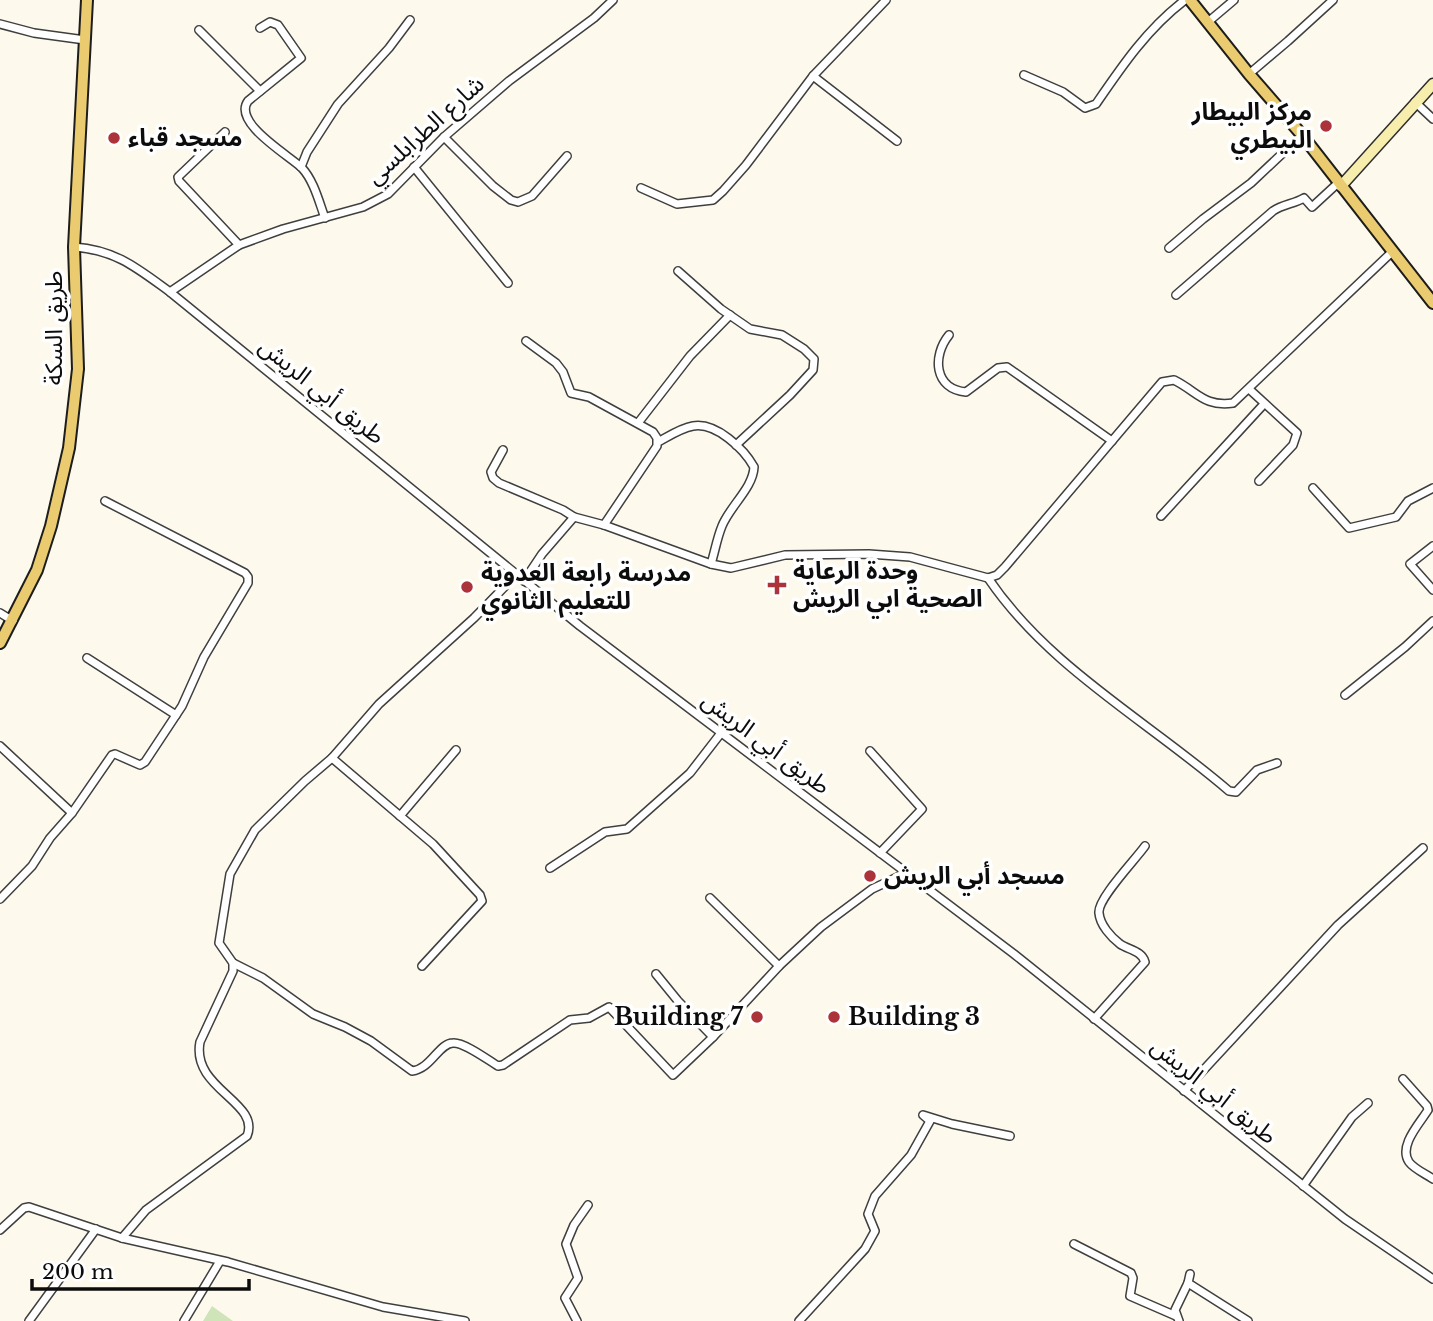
<svg xmlns="http://www.w3.org/2000/svg" width="1433" height="1321" viewBox="0 0 1433 1321" font-family="'Libre Baskerville','Noto Sans Arabic',serif">
<style>
.green{fill:#d0e4ba}
.lines{fill:none;stroke-linecap:round;stroke-linejoin:round}
.minor-casing{stroke:#3f3f3f;stroke-width:10}
.secondary-casing{stroke:#2e2e2e;stroke-width:13}
.primary-casing{stroke:#1d1d1d;stroke-width:14}
.minor{stroke:#fff;stroke-width:7}
.secondary{stroke:#f7eeae;stroke-width:10}
.primary{stroke:#eacb6f;stroke-width:10}
.poi-dot{fill:#ad333a;stroke:#fff;stroke-width:2.5}
.labels{text-anchor:middle;stroke-width:7;stroke-linejoin:round;paint-order:stroke}
.poi-label{font-size:24px;font-weight:bold;fill:#0c0c0c;stroke:#fff;text-anchor:start}
.street-label{font-size:24px;fill:#0c0c0c;stroke:#fff}
</style>
<rect width="100%" height="100%" fill="#fdfaed"/>
<path class="green" d="M212,1306L233,1321H203Z"/>
<g class="lines">
<g class="minor-casing">
<g id="minor">
<path d="M1208,22L1234,0"/>
<path d="M0,24L34,33L85,40"/>
<path d="M260,28L270,22L278,25L301,58L248,101C232,123 290,156 302,168C314,181 319,202 325,218"/>
<path d="M199,30L260,91"/>
<path d="M1249,74L1288,41L1333,0"/>
<path d="M1024,75L1063,92L1085,108L1096,104C1122,66 1147,29 1185,0"/>
<path d="M813,76L897,141"/>
<path d="M1415,102L1433,119"/>
<path d="M225,132L178,177L179,181L239,245"/>
<path d="M444,137L493,186L511,200L518,202L532,196L567,156"/>
<path d="M301,167L307,152L338,104L389,48L410,20"/>
<path d="M414,167L508,283"/>
<path d="M641,188L677,204L713,200L723,191L746,165L813,76L886,0"/>
<path d="M74,247C116,250 137,268 170,292L580,626L1014,954L1345,1219L1433,1279"/>
<path d="M1169,248L1203,219L1251,183L1302,135"/>
<path d="M678,271L721,309L750,329L782,335L804,349L814,359L813,370L790,395L736,445"/>
<path d="M170,292L239,245L283,229L363,207L388,194L444,137L509,81L594,18L613,0"/>
<path d="M1176,295L1273,211C1283,204 1294,204 1304,198L1312,207L1338,183"/>
<path d="M949,335C932,356 934,389 966,392L998,368L1007,367L1112,441"/>
<path d="M526,341L556,363L563,372L571,393L589,397L653,432L657,438V446L604,525"/>
<path d="M1249,389L1297,433L1293,445L1259,481"/>
<path d="M638,423L690,356L730,315"/>
<path d="M658,442C669,436 681,428 693,426C716,422 744,449 754,467C753,488 730,506 722,526C717,538 715,551 711,564"/>
<path d="M503,450L491,472L493,478L499,483L563,510L574,517L604,525L711,564L731,568L785,555L869,554L910,557L988,578L997,575L1005,567L1162,382L1174,380C1198,392 1204,407 1233,403L1393,251"/>
<path d="M1313,488L1349,528L1396,517L1408,501L1433,488"/>
<path d="M1161,516L1264,404"/>
<path d="M1433,546L1410,564L1433,590"/>
<path d="M516,575L474,618L379,704L332,758L305,781L255,830L230,874L219,943L233,963L263,978L313,1014L345,1027L371,1041L412,1071C431,1069 439,1043 453,1043C464,1042 488,1060 498,1066L503,1065L570,1020L589,1018L609,1007L673,1075L713,1037L779,966L821,927L872,889L906,873"/>
<path d="M988,578C1049,668 1148,721 1229,791L1236,792L1257,770L1277,763"/>
<path d="M524,581L542,554L574,517"/>
<path d="M0,613L13,621"/>
<path d="M87,658L176,715"/>
<path d="M1345,695L1405,647L1433,621"/>
<path d="M0,746L72,813L50,838L32,866L0,899"/>
<path d="M870,751L922,809L880,853"/>
<path d="M332,758L433,844L480,895L482,901L422,966"/>
<path d="M72,813L112,755L115,754L140,765L145,762L182,706L204,657L248,583V577L245,573L105,501"/>
<path d="M400,816L456,750"/>
<path d="M550,868L605,832L627,829L690,773L721,733"/>
<path d="M710,898L779,966"/>
<path d="M656,974L678,1001L713,1037"/>
<path d="M1094,1019L1145,962C1142,951 1129,950 1120,944C1111,937 1100,925 1099,913C1097,899 1136,859 1145,846"/>
<path d="M1403,1079L1427,1106L1428,1110C1420,1123 1398,1146 1409,1162C1414,1169 1426,1174 1433,1179"/>
<path d="M1184,1091L1338,925L1423,848"/>
<path d="M1303,1186L1352,1117L1368,1103"/>
<path d="M0,1230L24,1208L29,1207L122,1238L228,1262L383,1307L465,1321"/>
<path d="M122,1238L146,1210L247,1136C261,1102 191,1089 200,1042L233,971V963"/>
<path d="M1074,1244L1131,1273L1133,1278L1130,1296L1176,1316"/>
<path d="M1190,1274L1188,1283L1248,1321"/>
<path d="M29,1321L96,1229"/>
<path d="M184,1321L220,1261"/>
<path d="M577,1321L565,1298L578,1278L566,1244L574,1225L588,1205"/>
<path d="M799,1321L865,1249L875,1231L868,1214L875,1196L911,1155L930,1121L923,1115L952,1124L1010,1136"/>
<path d="M1179,1321L1175,1310L1188,1283"/>
</g>
</g>
<g class="secondary-casing">
<path id="secondary" d="M1341,186L1433,84"/>
</g>
<g class="primary-casing">
<g id="primary">
<path d="M1190,0L1249,74L1302,135L1433,303"/>
<path d="M0,643L37,570L51,526L69,448L78,369L74,247L87,0"/>
</g>
</g>
<use href="#minor" class="minor"/>
<use href="#secondary" class="secondary"/>
<use href="#primary" class="primary"/>
</g>
<g class="poi-dot">
<circle cx="1326" cy="126" r="7"/>
<circle cx="114" cy="138" r="7"/>
<path d="M773.5 574.5h7v7h7v7h-7v7h-7v-7h-7v-7h7z"/>
<circle cx="467" cy="587" r="7"/>
<circle cx="870" cy="876" r="7"/>
<circle cx="757" cy="1017" r="7"/>
<circle cx="834" cy="1017" r="7"/>
</g>
<g class="labels">
<g class="poi-label">
<text x="1312" y="120" text-anchor="end">مركز البيطار<tspan x="1312" dy="28">البيطري</tspan></text>
<text x="128" y="146">مسجد قباء</text>
<text x="793" y="579">وحدة الرعاية<tspan x="793" dy="28">الصحية ابي الريش</tspan></text>
<text x="481" y="581">مدرسة رابعة العدوية<tspan x="481" dy="28">للتعليم الثانوي</tspan></text>
<text x="884" y="884">مسجد أبي الريش</text>
<text x="743" y="1025" text-anchor="end">Building 7</text>
<text x="848" y="1025">Building 3</text>
</g>
<g class="street-label">
<text transform="translate(425 130) rotate(-42)" y="8">شارع الطرابلسي</text>
<text transform="translate(54 328) rotate(-90)" y="8">طريق السكة</text>
<text transform="translate(322 391) rotate(39)" y="8">طريق أبي الريش</text>
<text transform="translate(766 743) rotate(37)" y="8">طريق أبي الريش</text>
<text transform="translate(1214 1091) rotate(39)" y="8">طريق أبي الريش</text>
</g>
</g>
<path d="M32 1279v10h217v-10" fill="none" stroke="#0c0c0c" stroke-width="3.5"/>
<text x="42" y="1279" font-size="21" fill="#0c0c0c" stroke="#ffffff" stroke-width="5" paint-order="stroke">200 m</text>
</svg>
